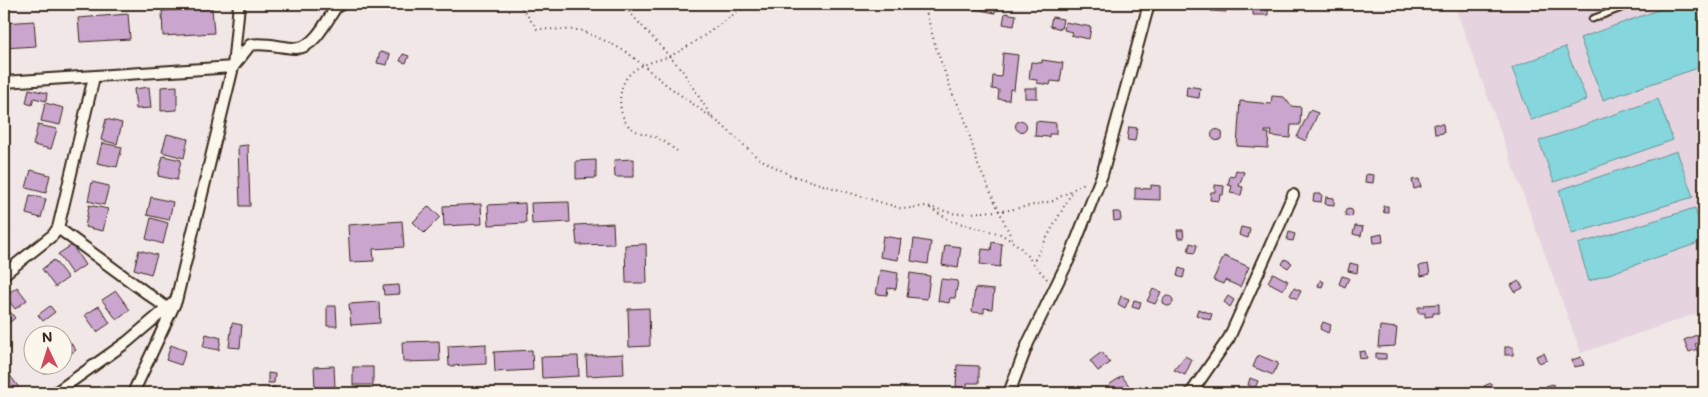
<svg xmlns="http://www.w3.org/2000/svg" width="1708" height="397" viewBox="0 0 1708 397" font-family="Mali,sans-serif">
<style>
.built{fill:#e5d3df}
.water{fill:#85d7dd;stroke:#679291}
.building{fill:#caa5ce;stroke:#3b2a1e}
.lines{fill:none;stroke-linecap:round;stroke-linejoin:round}
.service-casing{stroke:#3b2a1e;stroke-width:9}
.minor-casing{stroke:#3b2a1e;stroke-width:14}
.path{stroke:#3b2a1e;stroke-width:2;stroke-dasharray:1 4;stroke-linecap:butt}
.service{stroke:#fbf7ec;stroke-width:5}
.minor{stroke:#fbf7ec;stroke-width:10}
</style>
<rect width="100%" height="100%" fill="#f1e7e6"/>
<filter id="ink" filterUnits="userSpaceOnUse"><feTurbulence type="fractalNoise" baseFrequency=".02" numOctaves="2"/><feDisplacementMap in="SourceGraphic" scale="10" xChannelSelector="R" yChannelSelector="G"/><feConvolveMatrix kernelMatrix="1 2 1 2 8 2 1 2 1" color-interpolation-filters="sRGB"/></filter>
<g filter="url(#ink)">
<path class="built" d="M1454,4H1704V311L1581,353Z"/>
<g class="water">
<path d="M1675,4H1695L1704,31V66L1603,100L1580,38Z"/>
<path d="M1565,47L1587,100L1531,120L1512,68Z"/>
<path d="M1658,99L1673,140L1554,182L1539,141Z"/>
<path d="M1677,151L1693,197L1572,234L1559,190Z"/>
<path d="M1695,208L1704,241L1589,281L1578,244Z"/>
</g>
<g class="building">
<path d="M976,4H996L995,13L975,9Z"/>
<path d="M1212,4H1227L1226,12L1211,11Z"/>
<rect x="1230" y="4" width="14" height="6"/>
<path d="M1260,4H1268V15H1253V9H1259Z"/>
<path d="M212,8L214,33L163,36L162,11Z"/>
<path d="M1005,13L1016,15L1014,26L1003,24Z"/>
<path d="M128,14L130,39L80,42L78,18Z"/>
<path d="M1052,17L1063,19L1061,29L1050,26Z"/>
<path d="M34,21L36,46L4,48V23Z"/>
<path d="M1065,22L1091,27L1089,39L1071,35L1072,32L1064,30Z"/>
<path d="M380,52L390,54L387,65L377,63Z"/>
<path d="M1003,53L1018,55L1014,90L1010,89L1009,100L998,99L999,90L992,89L993,76L1001,77Z"/>
<path d="M403,54L409,56L406,63L400,61Z"/>
<path d="M1042,60L1063,63L1060,82L1051,81L1050,85L1037,83V80L1029,79L1031,62L1042,63Z"/>
<path d="M177,86V110L161,111V87Z"/>
<path d="M1187,86L1200,88L1199,98L1186,96Z"/>
<path d="M149,87L151,108L136,109L134,89Z"/>
<rect x="1025" y="88" width="12" height="10"/>
<path d="M29,89L47,93L46,101L34,98L32,105L26,103Z"/>
<path d="M1272,96L1284,97L1291,106L1301,107L1300,125H1291L1290,138L1271,136L1272,131H1265V133H1269L1268,148L1237,146L1240,101L1271,104Z"/>
<path d="M45,103L64,108L60,125L41,121Z"/>
<path d="M1310,110L1318,113L1306,141L1297,137Z"/>
<path d="M106,119L122,123L117,144L101,140Z"/>
<circle cx="1021" cy="126" r="5.5"/>
<path d="M1036,121L1056,123V134H1049V137L1035,136Z"/>
<path d="M1434,124H1443L1444,133L1435,134Z"/>
<path d="M38,125L57,129L51,149L33,145Z"/>
<path d="M1129,127L1137,128L1135,141L1127,140Z"/>
<circle cx="1217" cy="135" r="5.5"/>
<path d="M167,134L188,139L184,158L162,152Z"/>
<path d="M102,143L122,147L117,167L97,163Z"/>
<path d="M248,145L250,206H240L238,146Z"/>
<path d="M163,156L181,160L177,180L158,176Z"/>
<path d="M634,159V177H615L614,160Z"/>
<path d="M596,160V178L576,179V161Z"/>
<path d="M31,170L50,175L46,193L26,188Z"/>
<path d="M1236,170L1244,172L1239,186L1243,187L1241,195L1230,193L1232,186L1228,185L1230,176L1234,177Z"/>
<path d="M1366,174L1374,175L1373,183L1365,182Z"/>
<path d="M1419,179L1421,187L1414,189L1412,180Z"/>
<path d="M92,182L109,186L104,205L88,201Z"/>
<path d="M1151,185L1160,186V200L1135,199V188L1151,189Z"/>
<path d="M1215,185L1224,186L1223,195H1220L1219,201L1210,200L1211,192H1215Z"/>
<path d="M1314,194H1322L1321,202L1313,201Z"/>
<path d="M30,195L46,199L41,218L26,214Z"/>
<path d="M151,197L173,202L169,220L147,215Z"/>
<path d="M1326,197L1334,198V205L1325,204Z"/>
<path d="M569,202L570,222L532,224L531,203Z"/>
<path d="M525,203L526,223L489,225L488,205Z"/>
<path d="M481,204L482,224L444,226L443,206Z"/>
<path d="M89,205L108,209L103,231L85,227Z"/>
<path d="M429,206L440,217L424,233L413,222Z"/>
<path d="M1383,206H1388V212L1384,213Z"/>
<circle cx="1349" cy="213" r="4"/>
<path d="M1113,212H1120L1121,220L1114,221Z"/>
<path d="M151,218L168,223L163,244L146,239Z"/>
<path d="M402,221L404,247L373,249L374,261L350,262L348,225Z"/>
<path d="M613,223L614,244L577,245L575,225Z"/>
<path d="M1355,226L1363,227L1361,236L1353,234Z"/>
<path d="M4,227L10,229L4,245Z"/>
<path d="M1241,227L1250,229L1248,238L1239,235Z"/>
<path d="M1177,230H1183L1184,238H1178Z"/>
<path d="M1289,232L1295,234L1293,241L1287,240Z"/>
<path d="M1382,234L1383,242L1374,243L1373,236Z"/>
<path d="M883,236L901,239L898,260L880,257Z"/>
<path d="M914,239L931,242L928,264L911,261Z"/>
<path d="M992,242L1002,244L1000,267L980,264L982,249L991,250Z"/>
<path d="M1190,243L1197,245L1195,253L1188,252Z"/>
<path d="M646,244L647,283H626L625,245Z"/>
<path d="M72,245L85,265L72,274L58,254Z"/>
<path d="M945,245L961,247L958,268L942,265Z"/>
<path d="M139,250L157,255L151,274L134,269Z"/>
<path d="M1224,256L1249,267L1240,287L1225,280L1223,284L1213,280Z"/>
<path d="M1285,259L1292,263L1288,268L1282,264Z"/>
<path d="M54,260L68,278L55,287L42,269Z"/>
<path d="M1350,263L1358,265L1357,273L1348,271Z"/>
<path d="M1428,264L1430,274L1421,276L1419,266Z"/>
<path d="M1179,268L1185,270L1183,278L1177,276Z"/>
<path d="M880,270L898,273L896,289L888,288L887,295L876,294Z"/>
<path d="M910,273L930,276L927,299L907,297Z"/>
<path d="M1273,273L1288,281L1283,290L1268,282Z"/>
<path d="M1342,276L1349,278L1345,287L1339,284Z"/>
<path d="M941,279L958,281L955,298H950L949,303L938,301Z"/>
<path d="M1320,280L1324,282L1322,287L1318,286Z"/>
<path d="M1519,281L1523,288L1515,292L1511,285Z"/>
<path d="M399,285L400,294L384,295L383,286Z"/>
<path d="M17,287L27,300L15,309L5,296Z"/>
<path d="M975,288L994,290L992,309L984,308V313L972,312Z"/>
<path d="M1294,288L1301,291L1297,299L1290,295Z"/>
<path d="M1153,289L1161,292L1155,304L1147,301Z"/>
<path d="M116,291L130,310L117,320L102,300Z"/>
<path d="M1121,296L1129,299L1125,308L1118,304Z"/>
<path d="M1228,296L1234,300L1230,307L1224,302Z"/>
<circle cx="1168" cy="301" r="5"/>
<path d="M1134,300L1141,302L1139,309L1132,307Z"/>
<path d="M379,302L380,323L351,325L349,304Z"/>
<path d="M4,304L15,318L4,327Z"/>
<path d="M1439,304V313H1433V316L1425,317V313H1418V307H1424V305Z"/>
<path d="M50,306L55,312L43,321L38,315Z"/>
<path d="M99,306L110,323L97,332L85,315Z"/>
<path d="M327,306H336L337,326H327Z"/>
<path d="M649,308L650,346L629,347L628,309Z"/>
<path d="M1198,309L1212,314L1210,320L1196,315Z"/>
<path d="M1323,322L1331,325L1328,333L1320,329Z"/>
<path d="M232,323L242,325L240,348L229,347Z"/>
<path d="M1380,326L1397,328L1395,346L1378,347Z"/>
<path d="M62,332L76,350L63,359L62,334H58Z"/>
<path d="M206,334L221,338L219,350L203,347Z"/>
<path d="M1699,334L1702,341L1695,344L1697,349L1689,352L1684,340Z"/>
<path d="M439,341L440,361L403,362L402,342Z"/>
<path d="M486,344V364L449,366L448,346Z"/>
<path d="M171,345L186,351L181,365L166,360Z"/>
<rect x="1505" y="347" width="8" height="8"/>
<path d="M1704,348V355L1698,357L1697,350Z"/>
<path d="M532,350L533,370L495,372L494,352Z"/>
<path d="M1365,351L1367,358L1360,359L1359,352Z"/>
<path d="M1102,352L1110,363L1098,371L1090,361Z"/>
<path d="M1376,353L1386,354V359H1376Z"/>
<path d="M1544,353L1547,360L1539,363L1536,356Z"/>
<path d="M623,354L624,374L587,376L586,356Z"/>
<path d="M1258,355L1278,363L1273,375L1253,367Z"/>
<path d="M578,356L579,376L542,378L541,357Z"/>
<path d="M1185,356L1192,360L1185,375L1174,370Z"/>
<path d="M1581,357L1584,365L1574,367L1572,360Z"/>
<path d="M38,364H57V365L44,374Z"/>
<path d="M957,365L979,366V383H967V388L956,387Z"/>
<path d="M334,366L335,387L315,388L314,367Z"/>
<rect x="353" y="367" width="20" height="18"/>
<path d="M268,373L275,374L274,383H268Z"/>
<path d="M9,374L22,392L21,393H4V378Z"/>
<path d="M1122,376L1133,391L1129,393H1120L1118,391L1114,393L1109,385Z"/>
<path d="M1250,378L1258,381L1255,388L1248,385Z"/>
<path d="M1491,383L1495,393H1487L1484,386Z"/>
<path d="M1553,384L1555,391L1548,393L1546,386Z"/>
<path d="M275,387V393H269L268,388Z"/>
<path d="M1576,389L1578,393H1568V392Z"/>
</g>
<g class="lines">
<g class="service-casing">
<path id="service" d="M1592,19L1632,4"/>
</g>
<g class="minor-casing">
<g id="minor">
<path d="M4,82L233,67L250,45C267,42 281,48 297,48C314,48 328,19 336,7L342,4"/>
<path d="M58,228L167,308"/>
<path d="M4,274L53,235L58,228L94,77"/>
<path d="M55,393L127,342L173,303"/>
<path d="M133,393L176,301L233,67L239,4"/>
<path d="M1009,393L1028,343L1069,259L1102,175L1149,4"/>
<path d="M1191,393L1229,338L1293,195"/>
</g>
</g>
<g class="path">
<path d="M519,4L537,29L580,30L608,42L628,53L668,86L722,125L758,158L790,175L903,209L926,206L956,214L1009,210L1053,201L1086,182"/>
<path d="M622,4L682,70L713,119"/>
<path d="M924,4L936,48L953,95L964,116L978,165L1013,241"/>
<path d="M677,151C671,147 664,141 658,138C646,133 635,134 627,124C617,111 618,85 630,74C640,63 659,61 672,55C700,41 723,21 749,4"/>
<path d="M930,208L951,221L1001,234L1019,246L1033,263"/>
<path d="M1047,279L1033,263L1072,192"/>
</g>
<use href="#service" class="service"/>
<use href="#minor" class="minor"/>
</g>
</g>
<rect width="1708" height="397" fill="none" stroke="#fbf7ec" stroke-width="20"/>
<rect x="10" y="10" width="1688" height="377" fill="none" stroke="#3b2a1e" stroke-width="2" filter="url(#ink)"/>
<g transform="translate(48 350) rotate(356)"><circle r="24" fill="#fbf7ec" stroke="#aea59a"/>
<path d="M0-4L9 19L0 12L-9 19Z" fill="#d1495b"/>
<text y="-8" font-size="14" font-weight="bold" text-anchor="middle" fill="#3b2a1e">N</text>
</g>
</svg>
